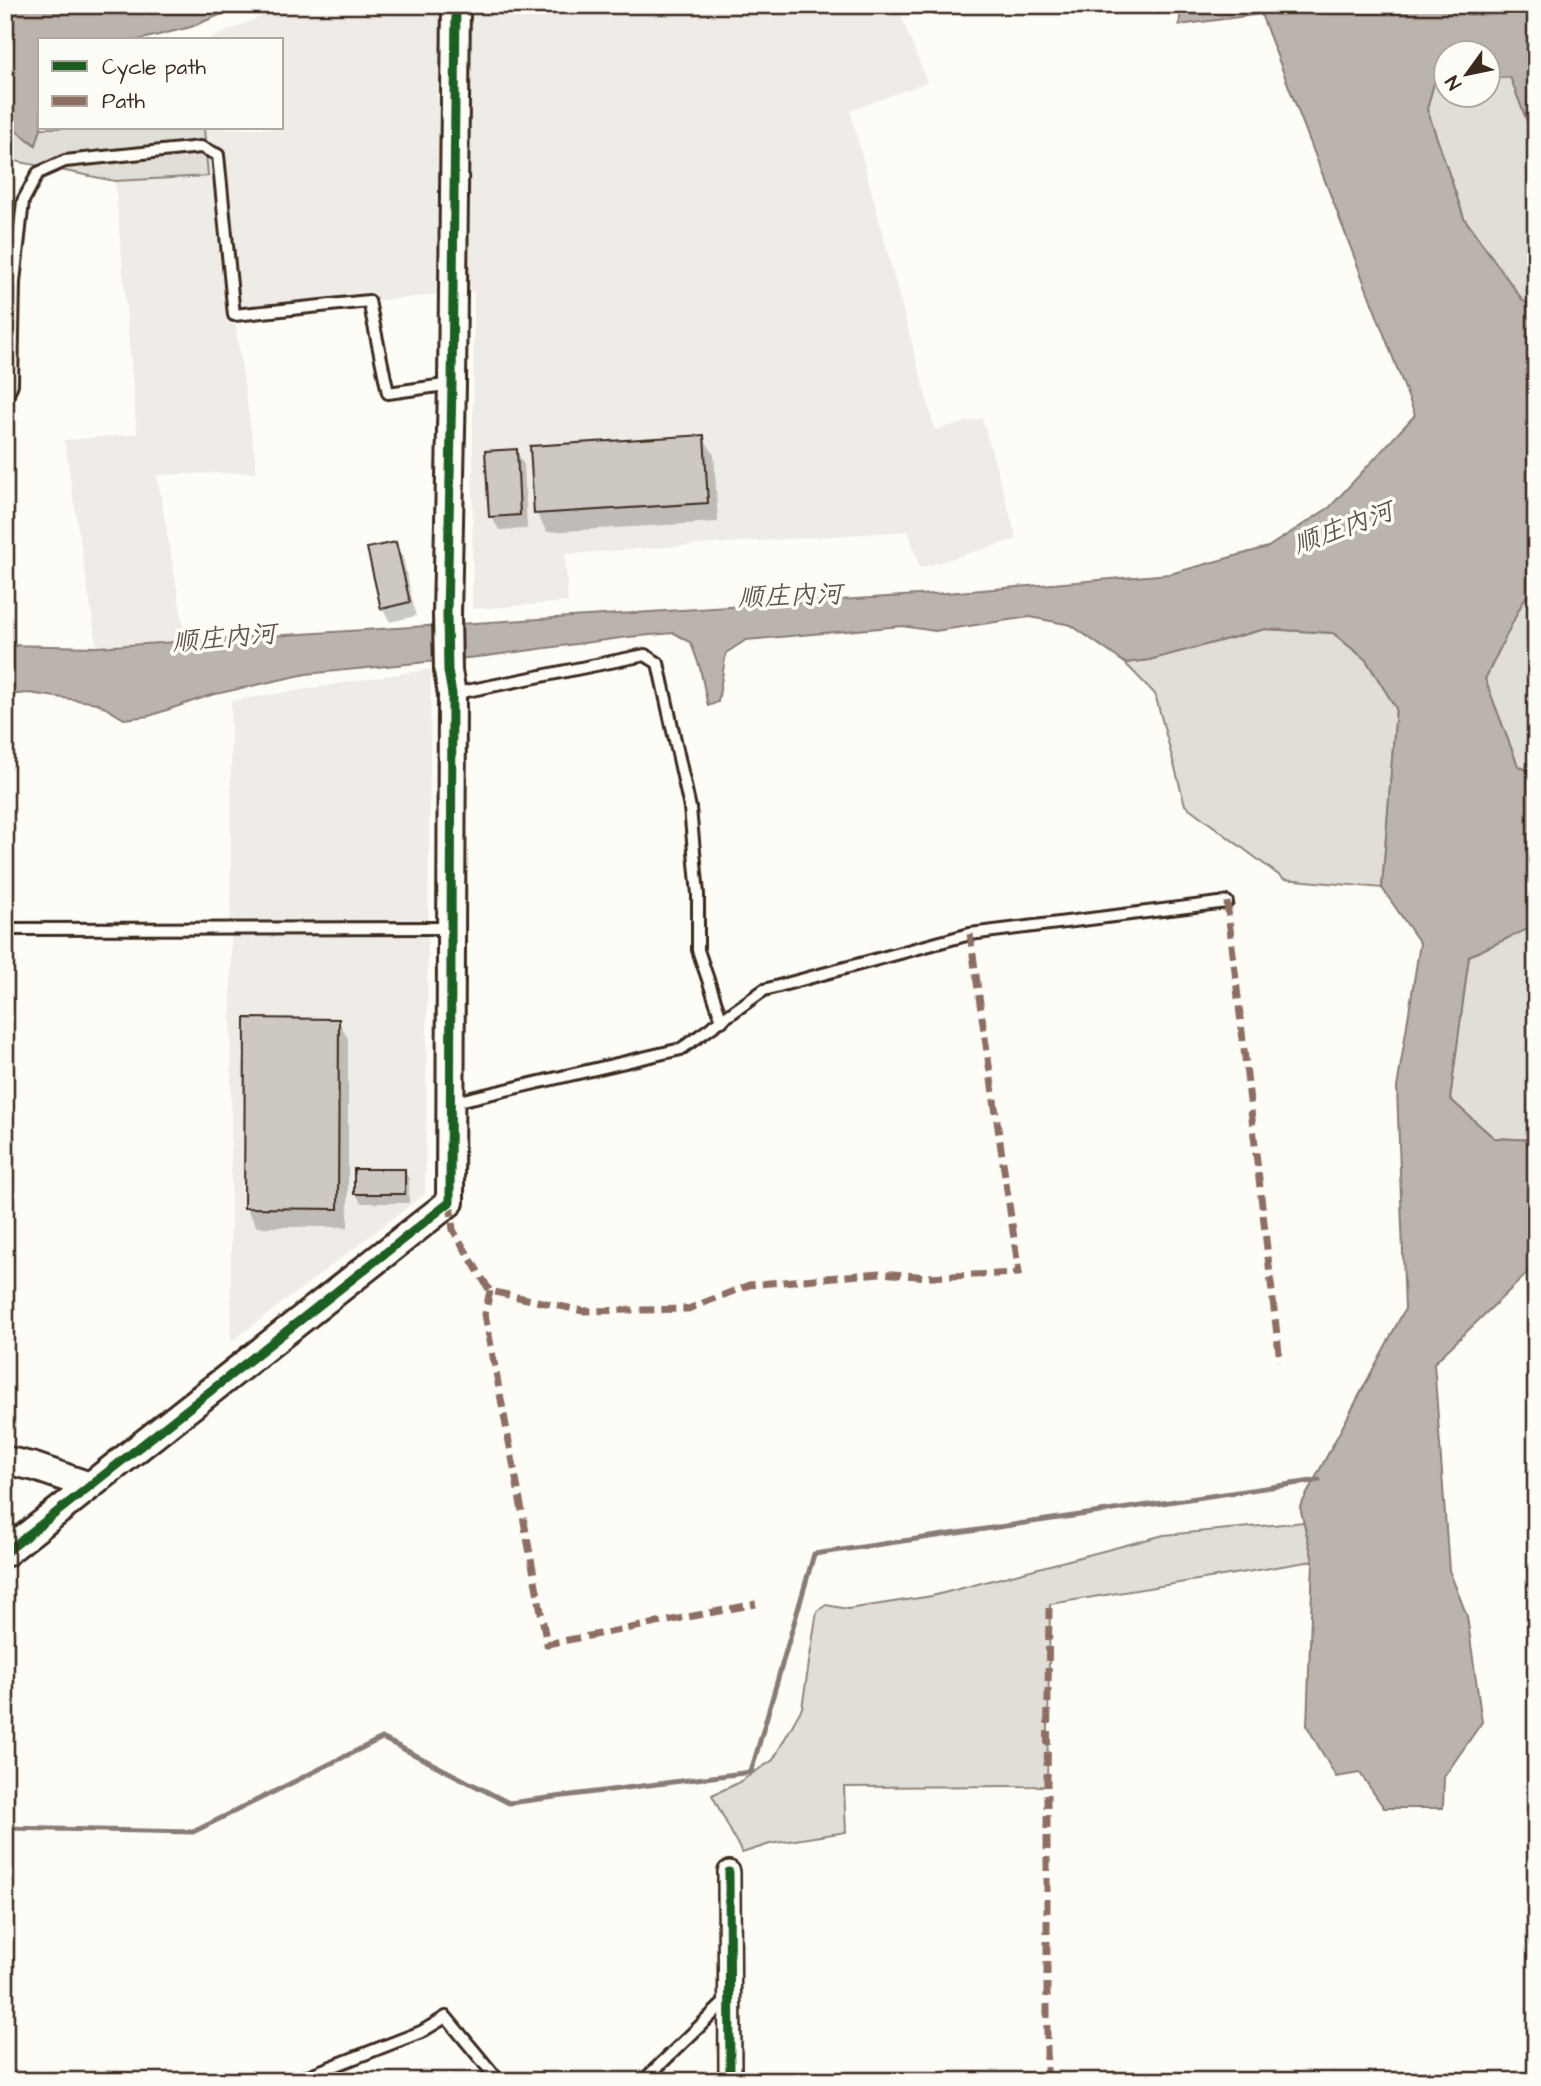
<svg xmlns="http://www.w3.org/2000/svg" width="1541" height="2086" viewBox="0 0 1541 2086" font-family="'Architects Daughter','LXGW WenKai TC',sans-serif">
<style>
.built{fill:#efece7}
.green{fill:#e1ded7;stroke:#8e847a;stroke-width:2}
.water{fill:#bbb4ad;stroke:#887d74;stroke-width:2}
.shadow{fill:#0003}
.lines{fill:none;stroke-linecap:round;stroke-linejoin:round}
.stream{stroke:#887d74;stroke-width:5}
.building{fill:#cdc8c2;stroke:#3b2a1e;stroke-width:2}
.service-casing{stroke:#3b2a1e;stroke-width:16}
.minor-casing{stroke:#3b2a1e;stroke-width:26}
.tertiary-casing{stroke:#3b2a1e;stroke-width:32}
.service{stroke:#fdfcf7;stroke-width:10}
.minor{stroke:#fdfcf7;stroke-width:21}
.tertiary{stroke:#fdfcf7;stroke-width:26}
.quiet{stroke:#8d6e63;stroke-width:7;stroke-dasharray:14 7;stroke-linecap:butt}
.cycleway-casing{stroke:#fdfcf7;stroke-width:13}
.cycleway{stroke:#1b5e20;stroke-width:9}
.labels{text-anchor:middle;stroke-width:7;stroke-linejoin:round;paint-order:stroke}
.water-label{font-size:26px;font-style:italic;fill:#615349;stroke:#fdfcf7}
</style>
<rect width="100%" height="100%" fill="#fdfcf7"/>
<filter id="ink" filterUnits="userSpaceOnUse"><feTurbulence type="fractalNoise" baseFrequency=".0143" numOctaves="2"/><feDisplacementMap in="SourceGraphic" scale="14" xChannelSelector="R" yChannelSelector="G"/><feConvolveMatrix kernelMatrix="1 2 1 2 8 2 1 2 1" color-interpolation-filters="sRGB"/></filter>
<g filter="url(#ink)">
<g class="built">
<path d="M440,5H897L927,82L850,111L935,430L982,418L1017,539L920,568L908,531L565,554L568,602L472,609L474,291L234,315L257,472L157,475L186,640L97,647L64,440L137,434L115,181L208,176L204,128H282V40H207L264,15L439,14Z"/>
<path d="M431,669L425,1194L231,1342V701Z"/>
</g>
<g class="green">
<path d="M1510,77L1527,121L1536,118V307L1523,301L1464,218L1427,109L1434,82H1446V94H1488L1489,79Z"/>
<path d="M5,115L11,127L35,145L41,128H204L208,176L115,181L5,159Z"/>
<path d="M1536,586V774L1518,766L1485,679L1523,601Z"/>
<path d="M1265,629L1333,633L1366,660L1396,708L1382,888L1284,879L1185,805L1155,694L1125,663L1149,660Z"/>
<path d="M1536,925V1140L1494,1138L1450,1099L1469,956Z"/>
<path d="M1304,1522L1313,1561L1050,1604L1047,1786L844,1787L846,1832L770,1844L742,1853L712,1795L736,1784L773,1760L802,1708L817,1611L826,1605L848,1609L932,1596L1164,1535Z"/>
</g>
<g class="water">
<path d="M5,5H243L191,27L138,40H40L41,128L36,145L11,127L5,115Z"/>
<path d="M1182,5H1528L1536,21V118L1527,121L1510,77L1489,79L1488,52H1446V82L1434,83L1427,109L1464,218L1523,301L1536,307V586L1523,601L1485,679L1518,766L1536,774V925L1469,956L1450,1099L1494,1138L1536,1140V1265L1434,1363L1449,1570L1467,1616L1482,1722L1444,1777L1443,1808H1384L1360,1773L1336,1777L1307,1726L1313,1561L1300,1507L1405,1309L1397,1088L1420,943L1382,888L1396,708L1366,660L1333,633L1265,629L1149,660L1125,663L1071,625L1030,617L935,631L902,626L746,640L726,653L718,702L708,706L700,668L691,643L674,633L628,637L487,656L306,674L211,695L149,716L124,719L97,703L29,693L5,695V645L97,647L934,594L1170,574L1268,547L1330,507L1415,415L1261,14L1179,25Z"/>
</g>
<g class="shadow">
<path d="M703,437L714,455L718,522L547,532L536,513Z"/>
<path d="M516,451L524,465L527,529L499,530L491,516Z"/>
<path d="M395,544L403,557L416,616L390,622L382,608Z"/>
<path d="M338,1020L348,1039V1227H257L246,1208Z"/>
<path d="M404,1170L409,1179V1203H361L356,1194Z"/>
</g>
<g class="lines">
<path class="stream" d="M5,1828L193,1832L382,1738L509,1803L751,1772L814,1554L1319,1480"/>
</g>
<g class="building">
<path d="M704,435L708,503L534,514L530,446Z"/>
<path d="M517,449L520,515L489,517L485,451Z"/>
<path d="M396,542L410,602L381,609L367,548Z"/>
<path d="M245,1018L339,1019L338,1209L244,1208Z"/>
<rect x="354" y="1169" width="51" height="25"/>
</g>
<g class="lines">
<g class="service-casing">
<g id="service">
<path d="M5,402L12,384L14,282L23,201L38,173L65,161L201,147L218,155L234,315L369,301L388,393L452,384"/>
<path d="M452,694L645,655L658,663L690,808L698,895V950L722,1021"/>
<path d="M5,929L451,928"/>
<path d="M450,1103L681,1049L764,990L970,934L1227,902"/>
<path d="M295,2081L421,2032L446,2017L499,2081"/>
<path d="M643,2081L729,1998"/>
</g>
</g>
<g class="minor-casing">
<path id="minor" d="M729,1872L730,2081"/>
</g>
<g class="tertiary-casing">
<g id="tertiary">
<path d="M5,1460L35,1467L90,1486"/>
<path d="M5,1553L450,1202L452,694L448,671L447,615L452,384L456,5"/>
</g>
</g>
<use href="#service" class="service"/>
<use href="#minor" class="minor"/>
<use href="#tertiary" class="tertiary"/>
<g class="quiet">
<path d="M1227,902L1280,1361"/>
<path d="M450,1202L453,1230L490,1291L583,1311L688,1309L749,1285L881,1273L927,1277L1019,1273L970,934"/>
<path d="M490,1291L485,1314L547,1644L756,1604"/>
<path d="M1047,2081V1786L1049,1608"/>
</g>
<g class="cycleway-casing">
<g id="cycleway">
<path d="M5,1553L450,1202L452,694L448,671L447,615L452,384L456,5"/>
<path d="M729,1872L730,2081"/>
</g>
</g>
<use href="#cycleway" class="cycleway"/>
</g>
</g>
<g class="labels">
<g class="water-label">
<text transform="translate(1343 527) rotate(-20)" y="9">顺庄内河</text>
<text transform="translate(790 595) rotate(-2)" y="9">顺庄内河</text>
<text transform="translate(224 637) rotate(-5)" y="9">顺庄内河</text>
</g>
</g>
<rect width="1541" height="2086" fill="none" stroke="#fdfcf7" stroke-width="28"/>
<rect x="14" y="14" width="1513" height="2058" fill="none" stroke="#3b2a1e" stroke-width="2.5" filter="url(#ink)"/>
<rect x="38" y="38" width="245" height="91" fill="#fdfcf7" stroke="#afa8a0" stroke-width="2"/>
<rect x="52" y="61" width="35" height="10" fill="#1b5e20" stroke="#afa8a0" stroke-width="2"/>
<text x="102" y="74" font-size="21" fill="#3b2a1e">Cycle path</text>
<rect x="52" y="96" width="35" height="10" fill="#8d6e63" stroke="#afa8a0" stroke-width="2"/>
<text x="102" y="108" font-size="21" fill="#3b2a1e">Path</text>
<g transform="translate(1467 74) rotate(237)"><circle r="33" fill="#fdfcf7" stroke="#afa8a0" stroke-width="2"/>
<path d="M0-5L12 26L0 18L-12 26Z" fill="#3b2a1e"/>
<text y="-10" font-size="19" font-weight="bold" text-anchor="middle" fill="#3b2a1e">N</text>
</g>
</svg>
